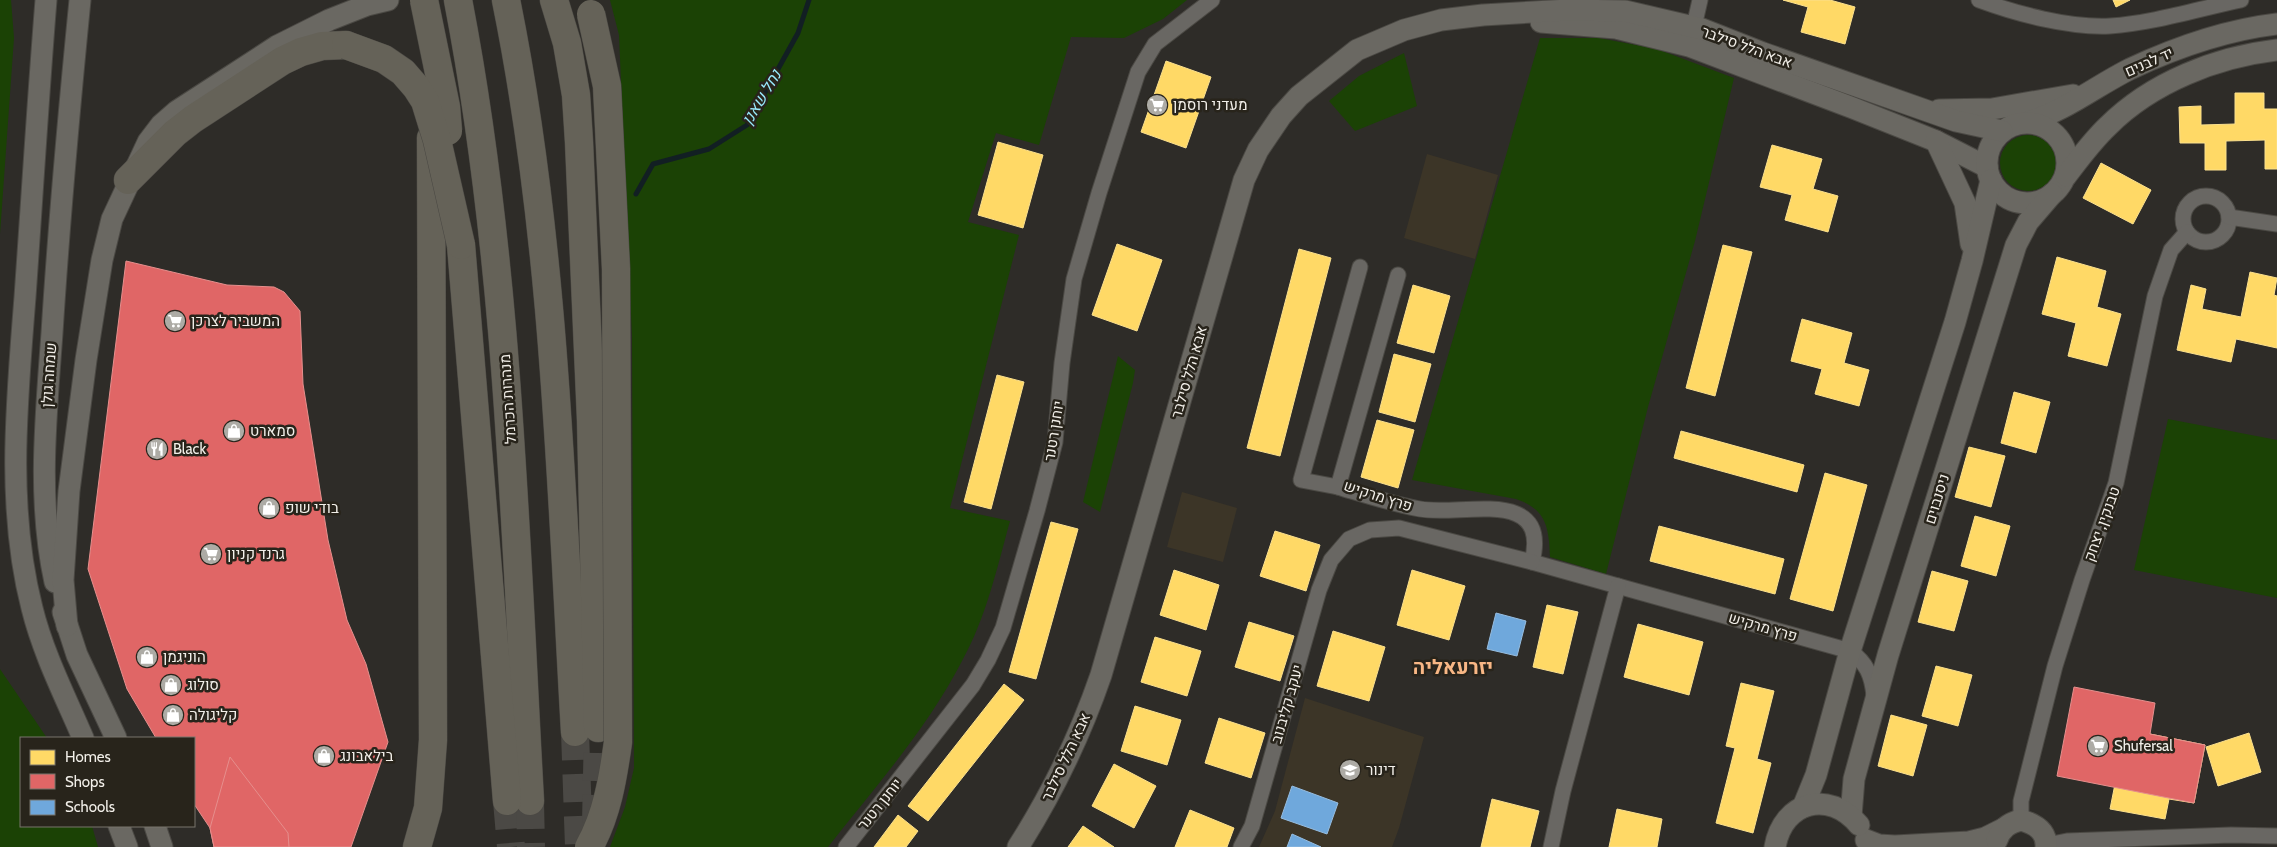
<svg xmlns="http://www.w3.org/2000/svg" width="2277" height="847" viewBox="0 0 2277 847" font-family="Cabin,Heebo,sans-serif">
<style>
.built{fill:#3c3527}
.green{fill:#1b4205}
.homes{fill:#ffd966;stroke:#fbe08d}
.shops{fill:#e06666;stroke:#e58f8d}
.schools{fill:#6fa8dc;stroke:#96bde0}
.lines{fill:none;stroke-linecap:round;stroke-linejoin:round}
.stream{stroke:#121f23;stroke-width:5}
.highway-tunnel{stroke:#4b4945;stroke-width:28;stroke-dasharray:28 14;stroke-linecap:butt}
.street-casing{stroke:#4b4944;stroke-width:17}
.secondary-casing{stroke:#4b4944;stroke-width:23}
.highway-casing{stroke:#4b4944;stroke-width:29}
.street{stroke:#696763;stroke-width:15}
.secondary{stroke:#6a6862;stroke-width:21}
.highway{stroke:#656258;stroke-width:28}
.highway-bridge-casing{stroke:#4b4944;stroke-width:29;stroke-linecap:butt}
.highway-bridge{stroke:#656258;stroke-width:28}
.labels{text-anchor:middle;stroke-width:5;stroke-linejoin:round;paint-order:stroke}
.street-label{font-size:15px;fill:#f2efe9;stroke:#28241b}
.poi-label{font-size:15px;fill:#f2efe9;stroke:#28241b;text-anchor:start}
.water-label{font-size:16px;font-style:italic;fill:#99ebfe;stroke:#28241b}
.district-label{font-size:20px;font-weight:bold;fill:#f8b785;stroke:#28241b}
</style>
<rect width="100%" height="100%" fill="#2e2c28"/>
<g class="built">
<path d="M1427,154L1498,175L1475,259L1404,238Z"/>
<path d="M1182,492L1237,508L1223,562L1167,547Z"/>
<path d="M1305,698L1424,737L1399,828L1392,847H1259L1275,811Z"/>
</g>
<g class="green">
<path d="M0,0H11L14,38L0,234Z"/>
<path d="M610,0H1187L1163,19L1124,38L1071,37L1039,145L996,133L968,222L1019,235L950,508L1010,521C997,568 986,618 962,661C927,729 875,787 828,847H610L625,807L634,768L632,336L619,35Z"/>
<path d="M1540,38H1599L1657,49L1734,78L1695,241L1648,407L1606,574L1550,557C1549,527 1546,509 1516,499L1412,480Z"/>
<path d="M1404,53L1417,106L1355,131L1329,101L1359,76Z"/>
<circle cx="2028" cy="163" r="28"/>
<path d="M1118,356L1135,370L1133,383L1100,512L1083,502Z"/>
<path d="M2168,419L2277,440V598L2134,570Z"/>
<path d="M0,669L47,738H21V826H92L98,847H0Z"/>
</g>
<g class="homes">
<path d="M1783,0H1830L1855,7L1845,44L1801,32L1808,7Z"/>
<path d="M2113,0H2130L2116,7Z"/>
<path d="M1166,61L1211,77L1186,148L1141,132Z"/>
<path d="M2235,93H2264V109H2277V169H2265V140L2226,141V170H2205V143H2180L2179,107L2201,106V125L2235,124Z"/>
<path d="M998,142L1043,155L1023,228L978,215Z"/>
<path d="M1772,145L1822,159L1813,189L1838,196L1828,232L1785,220L1792,195L1760,187Z"/>
<path d="M2101,163L2151,190L2133,224L2083,198Z"/>
<path d="M1117,244L1162,260L1137,331L1092,315Z"/>
<path d="M1723,245L1752,252L1715,396L1686,388Z"/>
<path d="M1299,249L1331,258L1280,456L1247,448Z"/>
<path d="M2057,257L2106,271L2097,307L2121,314L2107,366L2068,356L2076,323L2042,314Z"/>
<path d="M2250,272L2277,278L2274,295L2277,296V348L2236,339L2231,362L2177,350L2191,285L2206,289L2202,309L2241,317Z"/>
<path d="M1413,285L1450,296L1434,353L1397,343Z"/>
<path d="M1802,319L1852,333L1844,363L1869,370L1859,406L1815,394L1822,369L1791,361Z"/>
<path d="M1394,354L1431,364L1415,422L1379,412Z"/>
<path d="M997,375L1024,382L991,509L964,502Z"/>
<path d="M2014,392L2050,402L2036,453L2001,443Z"/>
<path d="M1377,420L1414,430L1398,488L1361,477Z"/>
<path d="M1681,431L1804,465L1797,492L1674,458Z"/>
<path d="M1969,447L2005,456L1991,507L1955,497Z"/>
<path d="M1825,473L1867,485L1833,611L1790,599Z"/>
<path d="M1975,516L2010,526L1996,576L1961,566Z"/>
<path d="M1051,522L1078,529L1036,679L1009,672Z"/>
<path d="M1659,526L1784,559L1775,594L1650,561Z"/>
<path d="M1275,531L1320,545L1306,591L1260,576Z"/>
<path d="M1174,570L1219,585L1206,630L1160,615Z"/>
<path d="M1412,570L1465,586L1449,640L1397,625Z"/>
<path d="M1932,571L1968,581L1954,631L1918,622Z"/>
<path d="M1547,605L1578,612L1563,674L1533,667Z"/>
<path d="M1249,622L1294,636L1280,681L1235,667Z"/>
<path d="M1638,624L1703,642L1689,695L1624,677Z"/>
<path d="M1333,631L1385,647L1369,701L1317,686Z"/>
<path d="M1155,637L1201,651L1187,696L1141,682Z"/>
<path d="M1936,666L1972,675L1958,726L1922,716Z"/>
<path d="M1741,683L1774,691L1757,759L1771,763L1753,833L1716,823L1735,748L1726,746Z"/>
<path d="M1004,684L1024,700L928,821L908,806Z"/>
<path d="M1135,706L1181,720L1167,765L1121,751Z"/>
<path d="M1891,715L1927,725L1913,776L1878,766Z"/>
<path d="M1219,718L1265,733L1251,778L1205,763Z"/>
<path d="M2249,733L2261,772L2218,786L2206,747Z"/>
<path d="M2150,734L2205,745L2194,803L2169,799L2165,819L2110,809L2120,759L2144,763Z"/>
<path d="M1114,764L1156,786L1134,828L1092,806Z"/>
<path d="M1492,799L1539,811L1530,847H1481Z"/>
<path d="M1617,809L1662,819L1657,847H1609Z"/>
<path d="M1190,810L1234,828L1227,847H1175Z"/>
<path d="M898,815L918,831L906,847H874Z"/>
<path d="M1083,826L1114,847H1068Z"/>
</g>
<g class="shops">
<path d="M126,261L227,285L274,287L284,292L300,311L303,384L328,540L347,620L366,664L388,742L351,847H214L210,828L194,804V738H156L127,689L88,569Z"/>
<path d="M2074,687L2155,703L2150,734L2205,745L2194,803L2057,776Z"/>
<path d="M230,757L288,833L289,847H214L210,828Z"/>
</g>
<g class="schools">
<path d="M1496,613L1526,621L1517,656L1487,649Z"/>
<path d="M1292,786L1338,803L1327,834L1281,818Z"/>
<path d="M1292,834L1321,847H1287Z"/>
</g>
<g class="lines">
<path class="stream" d="M636,194L653,164L709,149L747,125L798,33L809,0"/>
<g class="highway-tunnel">
<path d="M575,732L579,847"/>
<path d="M507,801L511,847"/>
<path d="M530,801L531,847"/>
<path d="M596,823L598,728"/>
</g>
<g class="street-casing">
<g id="street">
<path d="M1979,0C2017,14 2069,28 2110,26C2154,23 2198,9 2241,0"/>
<path d="M1692,35L1700,0"/>
<circle cx="2206" cy="219" r="23"/>
<path d="M2229,217L2277,224"/>
<path d="M1398,275L1338,487C1365,495 1392,504 1420,509C1460,517 1551,485 1532,562L1850,651C1867,663 1872,676 1874,696"/>
<path d="M1338,487L1301,480L1360,267"/>
<path d="M2021,820V801L2055,666L2082,580L2116,483L2155,296L2171,250L2187,232"/>
<path d="M2047,845L2067,841L2231,835L2277,836"/>
<path d="M846,847L973,685L988,660L1003,628L1037,511L1055,442L1062,363L1074,279L1099,193L1138,72L1155,44L1212,0"/>
<path d="M1241,847L1252,826L1319,590L1331,560L1349,539L1370,530L1399,528L1532,562"/>
<path d="M1551,847L1563,791L1618,586"/>
</g>
</g>
<g class="secondary-casing">
<g id="secondary">
<path d="M46,0C38,99 32,198 25,297C17,400 6,507 32,608C43,653 65,696 83,738"/>
<path d="M1541,22L1616,28L1689,46L1853,108L1936,141L1987,167"/>
<path d="M1939,110L1992,109L2073,95"/>
<path d="M2028,122C2065,111 2096,86 2130,69C2177,47 2226,30 2277,24"/>
<circle cx="2027" cy="163" r="40"/>
<path d="M1936,141L1965,203L1971,244"/>
<path d="M2066,176C2079,159 2092,141 2108,126C2152,82 2217,57 2277,50"/>
<path d="M55,582C37,500 46,416 52,333C59,222 69,111 80,0"/>
<path d="M63,612L77,655L116,738"/>
<path d="M67,626L63,580L69,491L86,360L102,260L112,219L148,142L161,125L177,111L277,46L329,20L367,5L388,0"/>
<path d="M1803,807L1816,775L1850,651L1955,322L1972,261L1991,180"/>
<path d="M1851,816L1854,779L1888,655L2016,245L2028,222L2052,194"/>
<path d="M119,826L127,847"/>
<path d="M155,826L162,847"/>
<path d="M1866,840L1879,845L1895,846L1969,842L1985,838L2003,829"/>
<path d="M1997,840C2001,828 2009,823 2021,820C2035,824 2047,831 2046,847"/>
<path d="M1018,847C1053,792 1080,736 1101,675L1244,180L1258,150L1281,116L1299,96L1357,50L1404,30L1441,20L1483,15L1568,10L1625,11L1702,29L1763,53L1956,121L2002,131"/>
<path d="M1775,847C1783,801 1829,789 1859,825"/>
</g>
</g>
<g class="highway-casing">
<g id="highway">
<path d="M458,0C509,264 515,533 530,801"/>
<path d="M506,0C555,241 561,488 575,732"/>
<path d="M554,0L567,43L576,95L579,142L591,420L598,728"/>
<path d="M128,180L175,133L193,119L282,61L301,52L322,46L346,45"/>
<path d="M461,245L507,801"/>
<path d="M417,847L428,808L433,740L431,138"/>
</g>
</g>
<use href="#street" class="street"/>
<use href="#secondary" class="secondary"/>
<use href="#highway" class="highway"/>
<g class="highway-bridge-casing">
<g id="highway-bridge">
<path d="M424,0L446,107L448,131"/>
<path d="M346,45L384,59L403,72L416,87L425,101L437,140L461,245"/>
<path d="M589,847C607,815 613,778 618,742L616,269L607,86L591,14"/>
</g>
</g>
<use href="#highway-bridge" class="highway-bridge"/>
</g>
<defs>
<g id="supermarket-disc" transform="scale(1.125)"><circle r="9.5" fill="#adaba5" stroke="#28241b"/><path d="M-6-5.5h2.5l.6 2H6L4.5 2H-2.5L-4.4-4H-6ZM-1.5 3.2a1.3 1.3 0 1 0 .1 0ZM3 3.2a1.3 1.3 0 1 0 .1 0Z" fill="#fff"/></g>
<g id="shop-disc" transform="scale(1.125)"><circle r="9.5" fill="#adaba5" stroke="#28241b"/><path d="M-5-2.5h2.3a2.7 3.5 0 0 1 5.4 0H5L5.5 6h-11ZM-1.5-2.5h3a1.5 2.3 0 0 0-3 0Z" fill="#fff"/></g>
<g id="restaurant-disc" transform="scale(1.125)"><circle r="9.5" fill="#adaba5" stroke="#28241b"/><path d="M-5-6h1v4h1v-4h1v4h1v-4h1v5L-1.5 .5V6h-2V.5L-5-1ZM5-6V6H3V1.5H1.5Q1.5-4 5-6Z" fill="#fff"/></g>
<g id="school-disc" transform="scale(1.125)"><circle r="9.5" fill="#adaba5" stroke="#28241b"/><path d="M0-5L7-2L0 1L-7-2ZM-4 1L0 2.5L4 1V4Q0 6-4 4Z" fill="#fff"/></g>
</defs>
<g fill-rule="evenodd">
<use href="#supermarket-disc" x="1157" y="105"/>
<use href="#supermarket-disc" x="175" y="321"/>
<use href="#shop-disc" x="234" y="431"/>
<use href="#restaurant-disc" x="157" y="449"/>
<use href="#shop-disc" x="269" y="508"/>
<use href="#supermarket-disc" x="211" y="554"/>
<use href="#shop-disc" x="147" y="657"/>
<use href="#shop-disc" x="171" y="685"/>
<use href="#shop-disc" x="173" y="715"/>
<use href="#supermarket-disc" x="2098" y="746"/>
<use href="#shop-disc" x="324" y="756"/>
<use href="#school-disc" x="1350" y="770"/>
</g>
<g class="labels">
<g class="street-label">
<text transform="translate(1747 47) rotate(20)" y="5">אבא הלל סילבר</text>
<text transform="translate(2149 62) rotate(-24)" y="5">יד לבנים</text>
<text transform="translate(1189 372) rotate(-74)" y="5">אבא הלל סילבר</text>
<text transform="translate(49 375) rotate(-86)" y="5">שמחה גולן</text>
<text transform="translate(508 399) rotate(-94)" y="5">מנהרות הכרמל</text>
<text transform="translate(1054 431) rotate(-81)" y="5">יוחנן רטנר</text>
<text transform="translate(1378 496) rotate(18)" y="5">פרץ מרקיש</text>
<text transform="translate(1937 499) rotate(-73)" y="5">ניסנבוים</text>
<text transform="translate(2102 524) rotate(-70)" y="5">טבנקין, יצחק</text>
<text transform="translate(1763 627) rotate(16)" y="5">פרץ מרקיש</text>
<text transform="translate(1287 704) rotate(-74)" y="5">יעקב קליבנוב</text>
<text transform="translate(1066 757) rotate(-65)" y="5">אבא הלל סילבר</text>
<text transform="translate(880 804) rotate(-51)" y="5">יוחנן רטנר</text>
</g>
<g class="poi-label">
<text x="1173" y="110">מעדני רוסמן</text>
<text x="191" y="326">המשביר לצרכן</text>
<text x="250" y="436">סמארט</text>
<text x="173" y="454">Black</text>
<text x="285" y="513">בודי שופ</text>
<text x="227" y="559">גרנד קניון</text>
<text x="163" y="662">הוניגמן</text>
<text x="187" y="690">סולוג</text>
<text x="189" y="720">קליגולה</text>
<text x="2114" y="751">Shufersal</text>
<text x="340" y="761">בילאבונג</text>
<text x="1366" y="775">דינור</text>
</g>
<g class="water-label">
<text transform="translate(761 97) rotate(-59)" y="6">נחל שאנן</text>
</g>
<g class="district-label">
<text x="1453" y="674">יזרעאליה</text>
</g>
</g>
<rect x="20" y="737" width="175" height="90" fill="#28241b" stroke="#79756d"/>
<rect x="30" y="750" width="25" height="15" fill="#ffd966" stroke="#79756d"/>
<text x="65" y="762" font-size="15" fill="#f2efe9">Homes</text>
<rect x="30" y="774" width="25" height="15" fill="#e06666" stroke="#79756d"/>
<text x="65" y="787" font-size="15" fill="#f2efe9">Shops</text>
<rect x="30" y="800" width="25" height="15" fill="#6fa8dc" stroke="#79756d"/>
<text x="65" y="812" font-size="15" fill="#f2efe9">Schools</text>
</svg>
